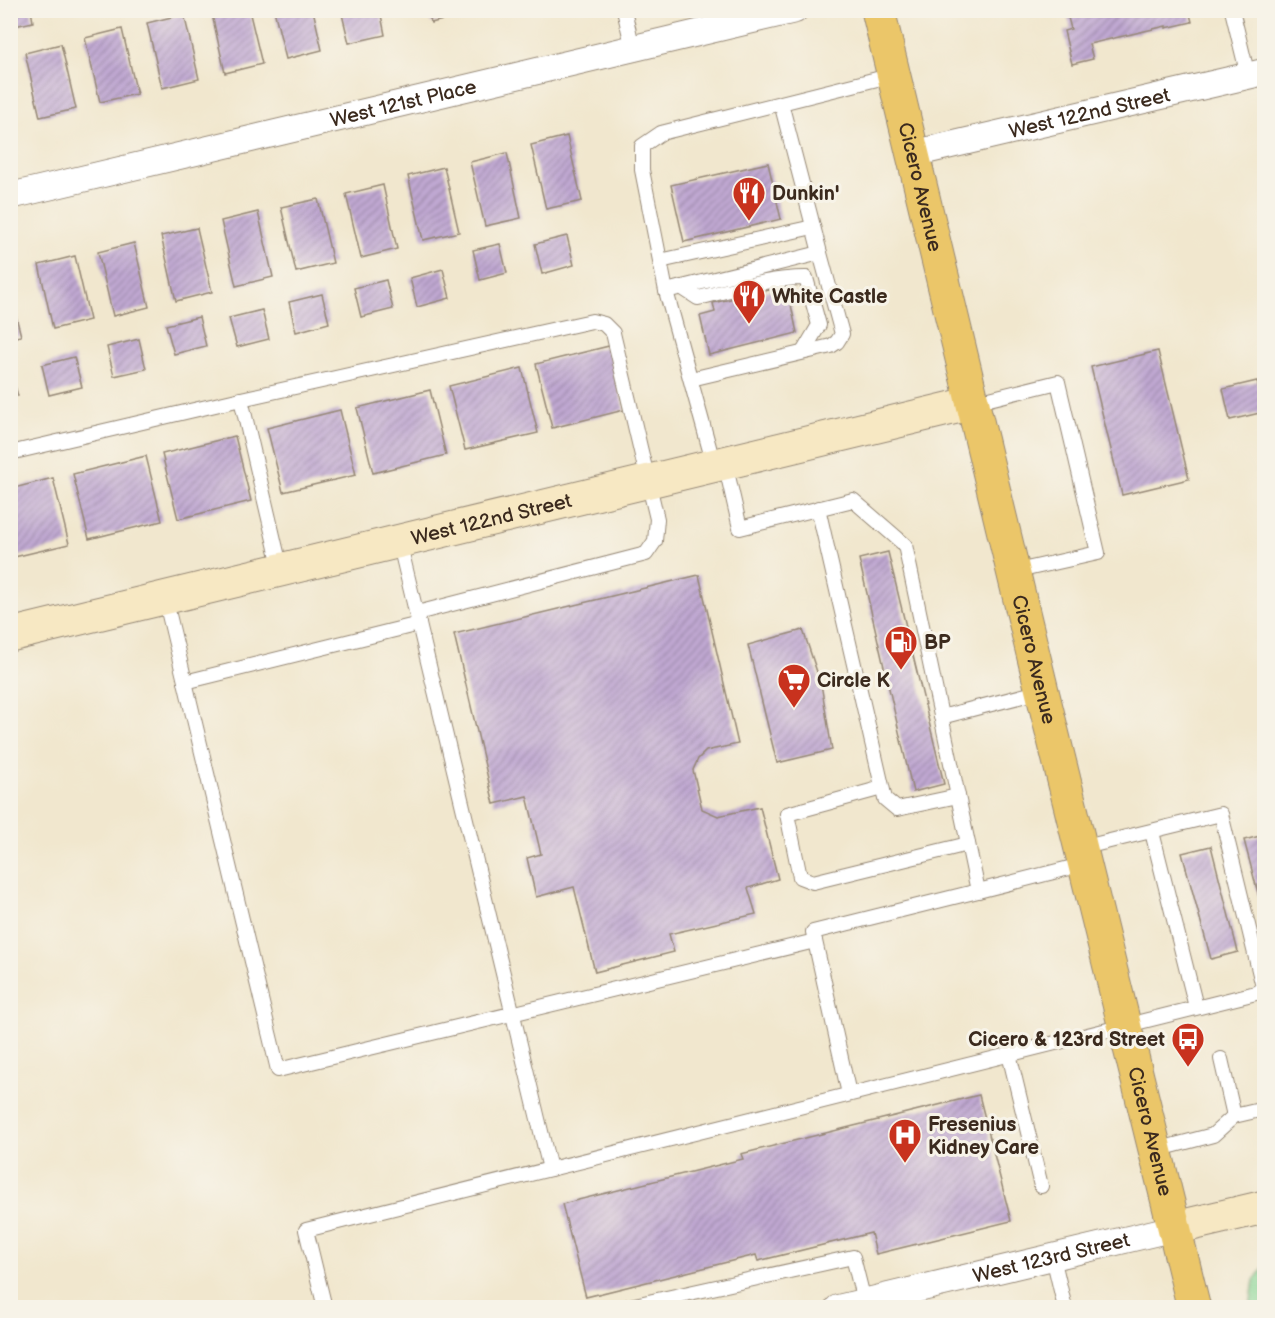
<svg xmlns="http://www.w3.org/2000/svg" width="1275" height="1318" viewBox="0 0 1275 1318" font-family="'Balsamiq Sans',sans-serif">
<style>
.grass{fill:#85d493;stroke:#607f58;stroke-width:1.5}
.building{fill:url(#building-hatch)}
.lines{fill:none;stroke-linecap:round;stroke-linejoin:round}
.lane-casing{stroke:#968876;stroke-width:16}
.street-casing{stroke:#968876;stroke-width:28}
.secondary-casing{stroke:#968876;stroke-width:35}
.primary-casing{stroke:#968876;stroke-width:35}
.lane{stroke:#fff;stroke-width:14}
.street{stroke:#fff;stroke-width:26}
.secondary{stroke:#f7e8c3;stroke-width:33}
.primary{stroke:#ebc669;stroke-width:33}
.labels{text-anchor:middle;stroke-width:6;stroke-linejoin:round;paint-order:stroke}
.street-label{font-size:20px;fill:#3b2a1e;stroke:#f7f3e8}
.poi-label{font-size:20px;font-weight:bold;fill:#3b2a1e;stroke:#f7f3e8;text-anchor:start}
</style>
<defs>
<pattern id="building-hatch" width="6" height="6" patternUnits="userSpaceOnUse" patternTransform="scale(1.5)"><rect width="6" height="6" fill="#c0a8d2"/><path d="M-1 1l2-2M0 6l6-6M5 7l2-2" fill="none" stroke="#9d89aa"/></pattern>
</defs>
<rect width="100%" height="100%" fill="#f7f3e8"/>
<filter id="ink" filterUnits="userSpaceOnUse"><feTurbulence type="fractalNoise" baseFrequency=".0167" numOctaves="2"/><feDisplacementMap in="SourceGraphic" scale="12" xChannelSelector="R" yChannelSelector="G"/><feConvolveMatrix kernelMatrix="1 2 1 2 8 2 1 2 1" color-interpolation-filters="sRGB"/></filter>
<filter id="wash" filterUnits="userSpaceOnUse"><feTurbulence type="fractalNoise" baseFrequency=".008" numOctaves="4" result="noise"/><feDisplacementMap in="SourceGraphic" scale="24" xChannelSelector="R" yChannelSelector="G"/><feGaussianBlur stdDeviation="1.35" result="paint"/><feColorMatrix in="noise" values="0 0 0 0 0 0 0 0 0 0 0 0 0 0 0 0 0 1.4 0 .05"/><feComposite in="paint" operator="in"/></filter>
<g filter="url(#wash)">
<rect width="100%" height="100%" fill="#f1e7ce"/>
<path class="grass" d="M1264,1267V1307H1250L1254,1280Z"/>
<g id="blocks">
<g class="building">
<path d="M10,10H31L33,22L10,27Z"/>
<path d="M211,10H249L262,64L225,73Z"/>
<path d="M274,10H313L322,50L286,59Z"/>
<path d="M341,10H380L385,35L349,43Z"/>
<path d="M428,10H461L462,15L431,23Z"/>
<path d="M1066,10H1189L1192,22L1166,28V26L1089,44L1093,59L1072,64L1064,31L1071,29Z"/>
<path d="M184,14L199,79L162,88L147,23Z"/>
<path d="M122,29L137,94L100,102L85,38Z"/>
<path d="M61,44L76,109L40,117L25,53Z"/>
<path d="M567,136L582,201L546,209L531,145Z"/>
<path d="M507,153L521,218L485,226L470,162Z"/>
<path d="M768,163L781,219L684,242L671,185Z"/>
<path d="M444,167L459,232L423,240L408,176Z"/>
<path d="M383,185L397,249L361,258L346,194Z"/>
<path d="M318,199L333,263L296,272L281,207Z"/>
<path d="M258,212L273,277L236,286L221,221Z"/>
<path d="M197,228L212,292L176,301L161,236Z"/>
<path d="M567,236L574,265L542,274L535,244Z"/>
<path d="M134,243L149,307L113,316L98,252Z"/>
<path d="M500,244L507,273L480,280L473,250Z"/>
<path d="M75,256L90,320L53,329L39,265Z"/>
<path d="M443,269L450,298L417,307L410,278Z"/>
<path d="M386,280L393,309L361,317L354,288Z"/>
<path d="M787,286L797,333L709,355L700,316L715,312L713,303Z"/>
<path d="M10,293L21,336L10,338Z"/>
<path d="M322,294L329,323L296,332L289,302Z"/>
<path d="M262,310L269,339L237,347L229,318Z"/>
<path d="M199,317L206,346L174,354L166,325Z"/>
<path d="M139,339L146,369L114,376L107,347Z"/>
<path d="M609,346L624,410L552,428L536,364Z"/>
<path d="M1158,351L1189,479L1122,495L1091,367Z"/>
<path d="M74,357L82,387L49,395L42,365Z"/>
<path d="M522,368L538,433L465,450L449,386Z"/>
<path d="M10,369L18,396L10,398Z"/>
<path d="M1257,381L1264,412L1230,420L1223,389Z"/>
<path d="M430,390L446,455L373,473L357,408Z"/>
<path d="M340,410L356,475L283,492L267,428Z"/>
<path d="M235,436L251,501L178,519L162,454Z"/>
<path d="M146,456L162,521L89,539L73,474Z"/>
<path d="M53,478L69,544L10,558V489Z"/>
<path d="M888,552L944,784L913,792L859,559Z"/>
<path d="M699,575L738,744L706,751L698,759L693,770L702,809L718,816L760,807L778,879L748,888L756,914L669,934L674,952L595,972L574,887L536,897L527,858L541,854L527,796L494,804L454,634Z"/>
<path d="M803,630L821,684L832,750L777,763L748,645Z"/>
<path d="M1264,835V916L1244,840Z"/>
<path d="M1211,846L1238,952L1211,959L1182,853Z"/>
<path d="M979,1095L1011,1221L876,1254L871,1233L758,1261L756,1255L586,1297L562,1204L743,1159L741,1154Z"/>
</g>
</g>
</g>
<g filter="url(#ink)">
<use href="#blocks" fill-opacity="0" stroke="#968876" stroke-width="1.5"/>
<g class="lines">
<g class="lane-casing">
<g id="lane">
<path d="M624,10L633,49"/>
<path d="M1232,10L1248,76"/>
<path d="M781,103L820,253"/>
<path d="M660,261L813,227"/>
<path d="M681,287L698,298C734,289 769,278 806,278L819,325L803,352"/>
<path d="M666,291L820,253L842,334L837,342L831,346L691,379"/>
<path d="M241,399L592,321L604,324L613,333L657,519L655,541L646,554L417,613"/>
<path d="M973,403L1058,382L1098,553L1013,572"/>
<path d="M10,453L241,399L281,570"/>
<path d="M725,463L740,528L853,500L905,545L978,891L1085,864"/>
<path d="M714,465L666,291L642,170V146L661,133L893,75"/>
<path d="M818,508L885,799L897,809L958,796"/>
<path d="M399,541L550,1169"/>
<path d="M165,598L278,1070L815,941"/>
<path d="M185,682L419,624"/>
<path d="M941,717L1042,691"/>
<path d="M882,788L787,814L800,877L813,882L968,844"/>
<path d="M1152,832L1196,1007"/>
<path d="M1009,1054L1041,1186"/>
<path d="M1221,1059L1234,1116"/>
<path d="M849,1094L813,932L978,891"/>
<path d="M1156,1150L1213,1135L1234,1116L1264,1109"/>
<path d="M1053,1257L1065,1308"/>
<path d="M325,1308L306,1230L1264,991L1221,814L1081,848"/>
<path d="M621,1308L853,1257L864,1301"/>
</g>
</g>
<g class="street-casing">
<g id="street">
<path id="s1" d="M912,154L1264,72"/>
<path id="s2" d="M10,196L795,10"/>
<path id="s3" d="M838,1308L1175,1228"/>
</g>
</g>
<g class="secondary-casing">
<g id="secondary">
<path id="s4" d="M10,635L973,403"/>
<path d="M1175,1228L1264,1207"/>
</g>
</g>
<g class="primary-casing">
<g id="primary">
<path id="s5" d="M878,10L1042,691L1194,1308"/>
</g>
</g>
<use href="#lane" class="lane"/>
<use href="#street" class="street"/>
<use href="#secondary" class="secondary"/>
<use href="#primary" class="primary"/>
</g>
</g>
<defs>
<g id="restaurant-pin" transform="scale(1.725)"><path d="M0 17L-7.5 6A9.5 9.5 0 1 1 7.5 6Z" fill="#c8321e" stroke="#f7f3e8"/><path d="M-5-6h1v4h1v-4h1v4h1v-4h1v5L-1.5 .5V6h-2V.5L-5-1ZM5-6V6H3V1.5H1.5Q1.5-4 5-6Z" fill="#fff"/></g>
<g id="fuel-pin" transform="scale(1.725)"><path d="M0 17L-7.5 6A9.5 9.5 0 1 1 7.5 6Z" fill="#c8321e" stroke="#f7f3e8"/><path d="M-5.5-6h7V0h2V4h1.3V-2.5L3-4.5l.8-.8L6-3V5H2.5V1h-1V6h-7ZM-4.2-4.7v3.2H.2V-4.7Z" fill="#fff"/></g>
<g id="supermarket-pin" transform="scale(1.725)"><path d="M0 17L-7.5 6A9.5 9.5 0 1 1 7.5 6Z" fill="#c8321e" stroke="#f7f3e8"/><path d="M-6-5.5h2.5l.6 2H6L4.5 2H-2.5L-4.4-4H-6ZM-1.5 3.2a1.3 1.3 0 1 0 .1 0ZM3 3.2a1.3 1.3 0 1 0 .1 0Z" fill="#fff"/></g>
<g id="bus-pin" transform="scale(1.725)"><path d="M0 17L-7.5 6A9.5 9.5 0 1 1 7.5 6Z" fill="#c8321e" stroke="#f7f3e8"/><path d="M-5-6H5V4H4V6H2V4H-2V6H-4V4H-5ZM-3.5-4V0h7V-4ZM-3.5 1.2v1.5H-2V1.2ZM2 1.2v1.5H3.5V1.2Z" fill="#fff"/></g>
<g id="hospital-pin" transform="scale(1.725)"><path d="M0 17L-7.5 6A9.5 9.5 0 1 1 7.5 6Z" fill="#c8321e" stroke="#f7f3e8"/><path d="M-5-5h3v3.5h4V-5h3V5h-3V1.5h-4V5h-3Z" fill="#fff"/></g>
</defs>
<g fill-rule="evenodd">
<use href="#restaurant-pin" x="749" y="193"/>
<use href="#restaurant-pin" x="749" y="296"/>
<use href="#fuel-pin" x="901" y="642"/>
<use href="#supermarket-pin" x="794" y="680"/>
<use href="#bus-pin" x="1188" y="1039"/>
<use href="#hospital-pin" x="905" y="1135"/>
</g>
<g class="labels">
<g class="street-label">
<text dy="7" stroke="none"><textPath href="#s2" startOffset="404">West 121st Place</textPath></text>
<text dy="7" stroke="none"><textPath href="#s1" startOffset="182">West 122nd Street</textPath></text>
<text dy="7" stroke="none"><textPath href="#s5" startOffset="182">Cicero Avenue</textPath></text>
<text dy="7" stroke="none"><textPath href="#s4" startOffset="495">West 122nd Street</textPath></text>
<text dy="7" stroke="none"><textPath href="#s5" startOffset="668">Cicero Avenue</textPath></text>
<text dy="7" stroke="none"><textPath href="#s5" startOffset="1154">Cicero Avenue</textPath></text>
<text dy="7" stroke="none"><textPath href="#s3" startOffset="219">West 123rd Street</textPath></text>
</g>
<g class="poi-label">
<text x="772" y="200">Dunkin'</text>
<text x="772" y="303">White Castle</text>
<text x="924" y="649">BP</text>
<text x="817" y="687">Circle K</text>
<text x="1165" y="1046" text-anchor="end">Cicero &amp; 123rd Street</text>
<text x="928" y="1131">Fresenius<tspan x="928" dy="23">Kidney Care</tspan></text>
</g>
</g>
<rect width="1275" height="1318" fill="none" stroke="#f7f3e8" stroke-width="36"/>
</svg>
